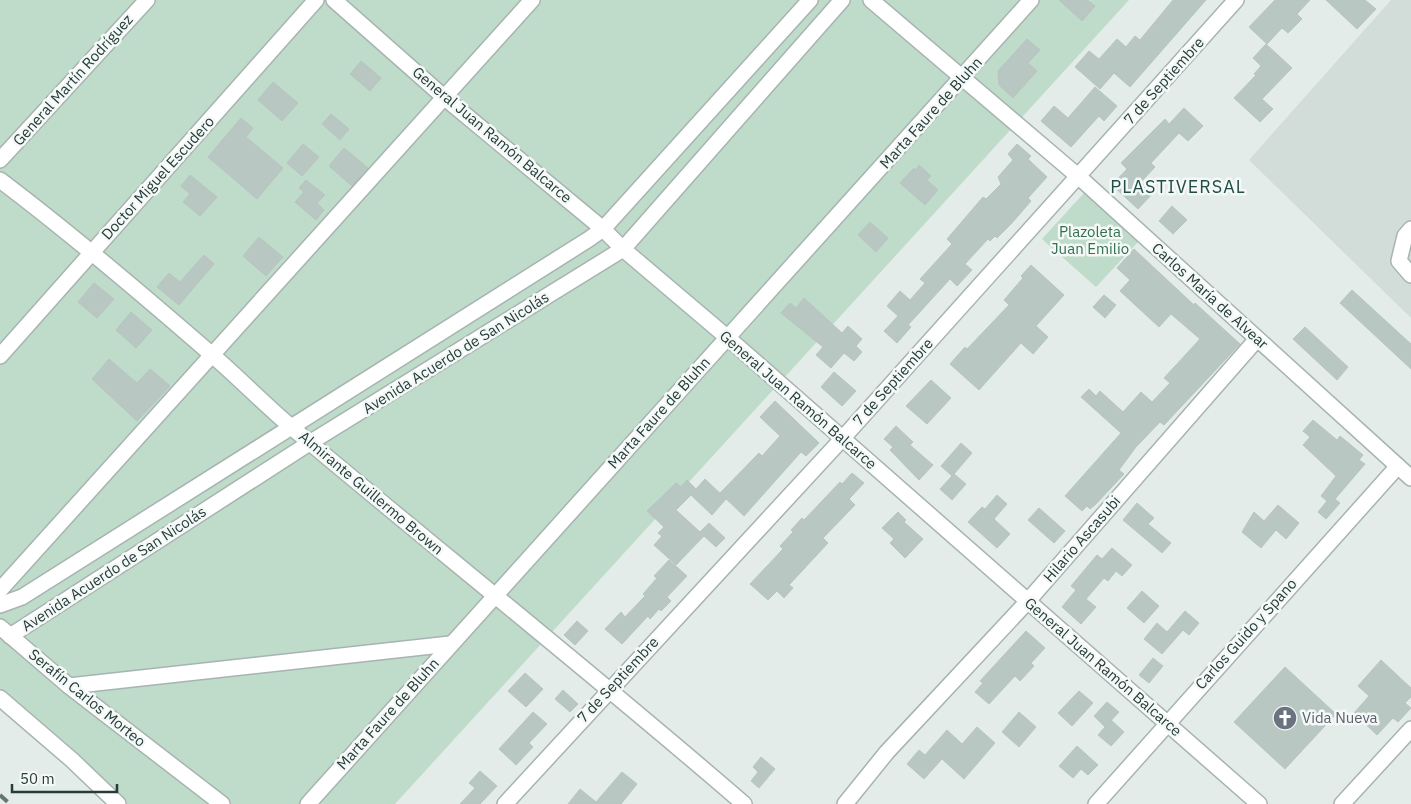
<svg xmlns="http://www.w3.org/2000/svg" width="1411" height="804" viewBox="0 0 1411 804" font-family="'IBM Plex Sans',sans-serif">
<style>
.built{fill:#d2dcd9}
.green{fill:#bfdbca}
.building{fill:#b9c7c3;stroke:#b7c5c1}
.lines{fill:none;stroke-linecap:round;stroke-linejoin:round}
.minor-casing{stroke:#a7b4b1;stroke-width:18}
.minor{stroke:#fff;stroke-width:15}
.rail{stroke:#607774;stroke-width:4;stroke-dasharray:10 5;stroke-linecap:butt}
.labels{text-anchor:middle;stroke-width:5;stroke-linejoin:round;paint-order:stroke}
.street-label{font-size:15px;fill:#253c39;stroke:#f4f9f7}
.park-label{font-size:15px;fill:#336f51;stroke:#f4f9f7}
.worship-label{font-size:15px;fill:#5b616d;stroke:#f4f9f7;text-anchor:start}
.quarter-label{font-size:18px;letter-spacing:1px;fill:#224c47;stroke:#f4f9f7}
</style>
<rect width="100%" height="100%" fill="#e4ece9"/>
<path class="built" d="M1391,0H1411V318L1249,160Z"/>
<g class="green">
<path d="M0,0H1129L395,804H118L0,699Z"/>
<path d="M1084,193L1138,242L1096,287L1042,239Z"/>
</g>
<g class="building">
<path d="M1059,0H1087L1095,6L1082,21Z"/>
<path d="M1173,0H1206L1130,87L1114,73L1100,89L1075,67L1089,51L1099,59L1117,39L1126,47L1135,36L1140,40Z"/>
<path d="M1275,0H1310L1297,14L1302,19L1288,33L1282,28L1267,44L1249,27Z"/>
<path d="M1326,0H1365L1376,9L1357,29Z"/>
<path d="M1027,39L1040,50L1028,63L1037,71L1013,98L999,85L998,71Z"/>
<path d="M1266,44L1292,68L1262,99L1273,109L1260,122L1234,98L1256,75L1254,74L1261,66L1253,58Z"/>
<path d="M361,61L381,78L370,91L350,74Z"/>
<path d="M273,82L298,103L282,121L258,100Z"/>
<path d="M1095,87L1117,106L1104,121L1099,116L1071,147L1041,121L1054,106L1068,118Z"/>
<path d="M1184,108L1203,126L1188,141L1179,133L1151,163L1155,167L1141,182L1153,193L1138,209L1112,185L1127,169L1121,163L1165,119L1169,124Z"/>
<path d="M331,114L349,129L340,140L322,124Z"/>
<path d="M241,118L253,128L246,137L283,168L257,199L208,157Z"/>
<path d="M303,144L319,157L302,176L287,163Z"/>
<path d="M1017,144L1031,156L1028,159L1047,177L1028,198L1031,201L1012,223L997,238L995,236L990,241L988,239L965,264L972,270L957,286L950,279L908,325L911,327L897,343L884,331L898,316L887,306L900,291L910,300L925,283L920,279L952,244L947,239L983,197L986,199L1001,184L998,177L1013,160L1008,154Z"/>
<path d="M344,148L368,168L352,186L329,166Z"/>
<path d="M919,165L931,176L927,180L938,190L925,205L900,183L914,168L916,170Z"/>
<path d="M190,175L217,197L200,216L183,202L190,194L181,186Z"/>
<path d="M306,180L325,195L317,203L324,210L316,220L295,202L304,192L299,188Z"/>
<path d="M1172,206L1187,220L1173,234L1159,221Z"/>
<path d="M870,222L888,238L876,252L858,235Z"/>
<path d="M259,237L283,257L266,276L243,256Z"/>
<path d="M1134,249L1194,305L1195,303L1240,344L1164,425L1160,422L1136,447L1119,470L1124,474L1096,504L1090,509L1087,506L1082,511L1065,496L1121,433L1081,397L1089,389L1096,396L1100,391L1123,412L1141,392L1152,402L1170,383L1164,378L1200,339L1171,314L1159,327L1120,291L1130,280L1117,268Z"/>
<path d="M204,255L214,264L179,305L157,287L169,273L180,282Z"/>
<path d="M1031,265L1064,295L1036,326L1048,337L1033,354L1021,343L979,390L950,364L965,347L967,349L1009,305L1004,300L1023,278L1021,276Z"/>
<path d="M94,283L114,299L97,318L78,302Z"/>
<path d="M1352,290L1411,344V369L1340,303Z"/>
<path d="M1104,295L1116,305L1105,318L1093,307Z"/>
<path d="M804,298L842,333L848,326L862,339L856,346L862,352L854,361L844,353L831,368L816,355L823,347L781,313L790,303L796,308Z"/>
<path d="M131,312L152,330L136,348L116,330Z"/>
<path d="M1305,327L1348,367L1337,380L1293,339Z"/>
<path d="M109,359L137,383L150,369L170,386L137,421L92,379Z"/>
<path d="M834,372L856,391L842,406L821,387Z"/>
<path d="M931,380L951,398L927,424L906,406Z"/>
<path d="M775,401L819,443L806,456L801,452L744,516L720,493L759,453L762,456L780,436L760,417Z"/>
<path d="M1313,420L1337,440L1340,436L1363,455L1359,460L1365,464L1335,499L1340,503L1326,519L1318,512L1327,501L1321,496L1336,476L1303,445L1310,437L1303,431Z"/>
<path d="M896,426L913,442L910,445L933,465L919,480L890,450L893,447L884,439Z"/>
<path d="M961,443L972,453L954,474L966,484L952,500L940,489L952,476L941,466Z"/>
<path d="M852,473L864,483L849,499L855,505L823,538L828,543L789,585L793,588L784,598L777,591L768,600L750,584L783,549L780,546L793,532L791,530L802,518L804,520L840,482L842,484Z"/>
<path d="M705,479L726,499L712,515L691,495L676,510L700,532L709,523L725,538L716,547L704,536L676,565L654,545L662,536L658,533L664,527L647,511L676,483L681,487L687,480L696,489Z"/>
<path d="M997,495L1007,504L994,519L1010,534L997,548L968,522L982,507L985,509Z"/>
<path d="M1137,503L1154,518L1148,524L1171,543L1162,553L1123,520Z"/>
<path d="M1278,505L1299,523L1286,539L1276,530L1261,548L1242,532L1254,512L1264,521Z"/>
<path d="M1039,508L1065,531L1054,543L1028,520Z"/>
<path d="M898,512L906,520L904,522L923,539L905,558L890,543L894,539L882,528Z"/>
<path d="M1112,548L1132,565L1122,576L1116,571L1108,581L1104,578L1086,599L1096,607L1081,624L1062,607L1076,590L1071,586L1097,555L1102,559Z"/>
<path d="M669,560L687,576L667,597L671,601L661,611L659,609L650,619L648,616L622,644L605,629L621,612L625,617L645,596L643,594L657,578L654,576Z"/>
<path d="M1142,591L1159,606L1144,623L1127,608Z"/>
<path d="M1185,611L1199,623L1189,635L1183,630L1162,654L1144,639L1157,623L1167,632Z"/>
<path d="M577,621L588,631L575,645L564,635Z"/>
<path d="M1026,631L1045,648L1031,663L1034,666L1020,681L1015,676L989,704L975,692L983,683L980,681Z"/>
<path d="M1153,658L1163,666L1149,683L1139,675Z"/>
<path d="M1381,660L1411,688V697L1405,703L1411,708L1398,722L1393,718L1377,735L1354,713L1369,696L1358,686Z"/>
<path d="M1285,667L1336,714L1285,769L1234,722Z"/>
<path d="M525,673L543,689L526,707L508,691Z"/>
<path d="M563,690L578,704L570,712L555,699Z"/>
<path d="M1079,691L1093,703L1072,726L1058,713Z"/>
<path d="M1107,702L1119,712L1105,727L1094,716Z"/>
<path d="M533,712L547,724L529,743L533,747L516,765L499,749Z"/>
<path d="M1019,712L1036,727L1019,747L1002,732Z"/>
<path d="M1111,720L1124,732L1111,746L1098,735Z"/>
<path d="M977,727L995,743L964,779L942,759L924,779L907,764L919,750L925,755L947,730L962,744Z"/>
<path d="M1077,746L1098,765L1088,775L1081,769L1073,778L1059,766Z"/>
<path d="M761,757L775,769L759,788L751,781L758,772L753,767Z"/>
<path d="M480,771L497,786L480,804H460L475,788L469,783Z"/>
<path d="M622,772L637,784L621,804H568L580,789L596,802Z"/>
</g>
<g class="lines">
<g class="minor-casing">
<g id="minor">
<path d="M334,0L445,98L603,229L623,249L728,338L1259,804"/>
<path d="M871,0L1079,177L1411,478"/>
<path d="M0,160L147,0"/>
<path d="M0,180C73,235 142,294 211,354C238,377 263,403 290,426C441,553 595,675 744,804"/>
<path d="M1411,229L1405,236L1399,261L1411,275"/>
<path d="M0,356L316,0"/>
<path d="M0,590L532,0"/>
<path d="M0,605L22,597L589,239L603,229L810,0"/>
<path d="M0,627L69,686L222,804"/>
<path d="M10,636L311,442L623,249L842,0"/>
<path d="M69,686L450,644"/>
<path d="M0,698L72,760L118,804"/>
<path d="M308,804L1031,0"/>
<path d="M505,804L842,439L1236,0"/>
<path d="M845,804L887,752L1027,602L1257,339"/>
<path d="M1096,804L1398,466"/>
<path d="M1342,804L1411,729"/>
</g>
</g>
<use href="#minor" class="minor"/>
<path class="rail" d="M0,795L10,804"/>
</g>
<defs>
<g id="church-disc" transform="scale(1.25)"><circle r="9.5" fill="#6b7280" stroke="#f4f9f7"/><path d="M-1.2-6h2.4v3.5h3.3v2.4h-3.3V6h-2.4V-.1h-3.3v-2.4h3.3Z" fill="#fff"/></g>
</defs>
<g fill-rule="evenodd">
<use href="#church-disc" x="1285" y="718"/>
</g>
<g class="labels">
<g class="street-label">
<text transform="translate(73 80) rotate(-48)" y="5">General Martín Rodríguez</text>
<text transform="translate(1164 81) rotate(-48)" y="5">7 de Septiembre</text>
<text transform="translate(931 113) rotate(-48)" y="5">Marta Faure de Bluhn</text>
<text transform="translate(492 135) rotate(40)" y="5">General Juan Ramón Balcarce</text>
<text transform="translate(158 178) rotate(-48)" y="5">Doctor Miguel Escudero</text>
<text transform="translate(1210 296) rotate(42)" y="5">Carlos María de Alvear</text>
<text transform="translate(456 353) rotate(-32)" y="5">Avenida Acuerdo de San Nicolás</text>
<text transform="translate(893 382) rotate(-48)" y="5">7 de Septiembre</text>
<text transform="translate(798 400) rotate(41)" y="5">General Juan Ramón Balcarce</text>
<text transform="translate(659 413) rotate(-48)" y="5">Marta Faure de Bluhn</text>
<text transform="translate(371 493) rotate(40)" y="5">Almirante Guillermo Brown</text>
<text transform="translate(1082 539) rotate(-49)" y="5">Hilario Ascasubi</text>
<text transform="translate(114 569) rotate(-33)" y="5">Avenida Acuerdo de San Nicolás</text>
<text transform="translate(1246 634) rotate(-48)" y="5">Carlos Guido y Spano</text>
<text transform="translate(1103 667) rotate(41)" y="5">General Juan Ramón Balcarce</text>
<text transform="translate(618 680) rotate(-47)" y="5">7 de Septiembre</text>
<text transform="translate(87 698) rotate(39)" y="5">Serafín Carlos Morteo</text>
<text transform="translate(388 714) rotate(-48)" y="5">Marta Faure de Bluhn</text>
</g>
<g class="park-label">
<text x="1090" y="237">Plazoleta<tspan x="1090" dy="17">Juan Emilio</tspan></text>
</g>
<g class="worship-label">
<text x="1302" y="723">Vida Nueva</text>
</g>
<g class="quarter-label">
<text x="1178" y="193">PLASTIVERSAL</text>
</g>
</g>
<path d="M12 784v8h105v-8" fill="none" stroke="#253c39" stroke-width="2.5"/>
<text x="20" y="784" font-size="15" fill="#253c39" stroke="#f4f9f7" stroke-width="4" paint-order="stroke">50 m</text>
</svg>
